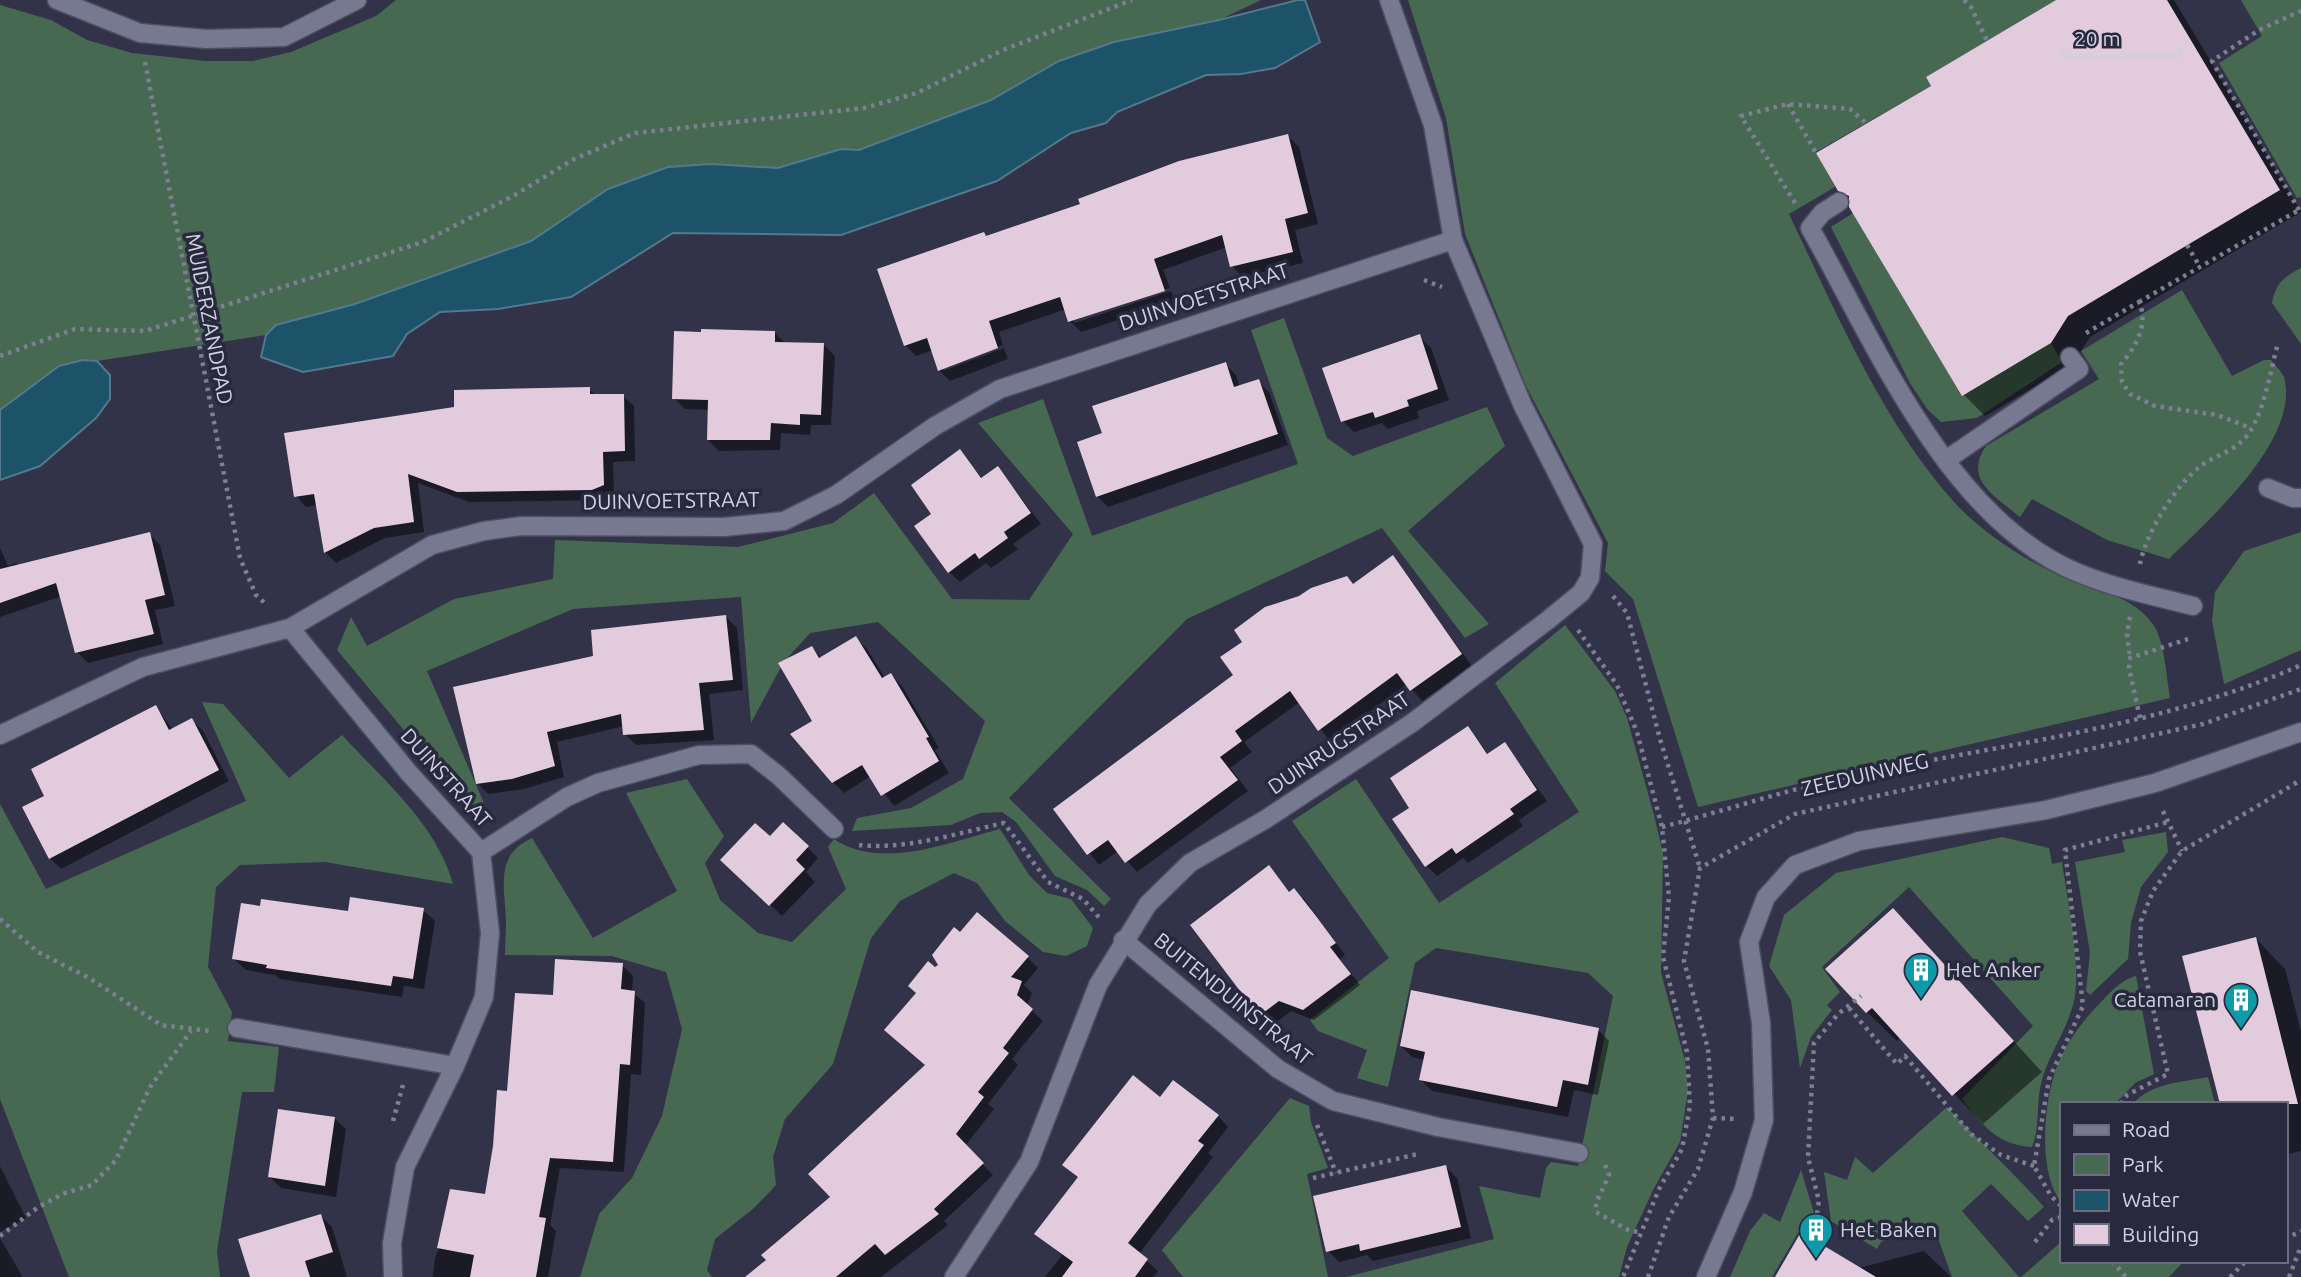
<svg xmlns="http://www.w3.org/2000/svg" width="2301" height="1277" viewBox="0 0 2301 1277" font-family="Ubuntu,sans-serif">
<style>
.green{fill:#486951}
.water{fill:#1c5369;stroke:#52798c;stroke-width:2}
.shadow{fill:#0007}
.building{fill:#e3cbde}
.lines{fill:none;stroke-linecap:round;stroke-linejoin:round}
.minor-casing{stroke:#4d4e60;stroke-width:21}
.path{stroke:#7e7f92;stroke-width:4.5;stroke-dasharray:3.5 5;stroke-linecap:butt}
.minor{stroke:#777991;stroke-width:18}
.labels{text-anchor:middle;stroke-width:7;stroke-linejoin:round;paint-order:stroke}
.street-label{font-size:21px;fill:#cfd1df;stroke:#28293e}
.poi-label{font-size:21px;fill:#cfd1df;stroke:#28293e;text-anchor:start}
</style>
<rect width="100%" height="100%" fill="#323349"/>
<g class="green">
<path d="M396,0H1261L1219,20L1059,61L991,100L859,150L841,149L778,168L711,164L668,167L608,189L531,241L355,304L276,325L266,335L97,361L83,360L0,410V5L51,20L87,40L132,53L205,61H253L291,52L376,16Z"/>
<path d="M1408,0H2056L1926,77L1931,86L1816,152L1835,187L1789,214C1836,312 1881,420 1954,502C1981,532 2026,561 2063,577C2095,591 2134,595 2154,626C2164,639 2167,680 2170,698L1698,807L1633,599L1605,571L1608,543L1526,386L1465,234L1446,118Z"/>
<path d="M2241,0H2301V197L2297,198L2219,63L2262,36Z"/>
<path d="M1853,213L2051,343L2062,362L1977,418L1941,422L1928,410L1911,385L1831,227Z"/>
<path d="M2301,268V344L2272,303C2276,283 2283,277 2301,268Z"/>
<path d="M2182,290L2232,376L2264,360H2271C2275,365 2281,371 2284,377C2301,440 2208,520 2169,559L2107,540L2032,499L2020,517C1995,496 1963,480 1986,446L2099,379L2081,351Z"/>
<path d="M1284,318L1327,438L1353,456L1487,407L1505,446L1408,531L1489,624L1465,638L1382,528L1187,619L1009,798L1111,899L1104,906L1087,890L1055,876L1016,822L1002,812L980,813L951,825L852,831L857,818L911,808L963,779L985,721L878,622L810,633L783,663L751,723L741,597L573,609L427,671L486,808L474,814L337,650L351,617L367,646L454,599L553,579L555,540L738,547L833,523L874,493L952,599L1029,600L1073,534L978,423L1043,399L1092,536L1298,464L1251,330Z"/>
<path d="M2301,532V650L2224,684L2212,621L2215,592L2244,551Z"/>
<path d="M1565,625L1615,691L1627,718L1654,815L1663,853L1661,973L1685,1061L1688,1091L1680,1142L1653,1190L1627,1247L1619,1277H1346L1494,1239L1479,1186L1540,1198L1546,1168L1551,1162L1578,1166L1613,996L1588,973L1436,948L1415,963L1388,1087L1357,1078L1367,1050L1318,1031L1310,1020L1389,958L1292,821L1356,779L1439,903L1579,812L1495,683Z"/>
<path d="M202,702L223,704L289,778L342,735C383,780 436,823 453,884L325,862L240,865L216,887L208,967L232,1012L228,1041L279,1047L274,1092H242L217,1251L220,1277H69L0,1099V804L46,889L246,801Z"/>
<path d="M687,779L724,836L705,863L720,900L758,933L792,942L846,889L828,847L834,839C881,871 950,842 1000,829L1029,875L1047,893L1071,899L1093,928L1087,946L1066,956L1043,952L1005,921L977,883L954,873L900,901L871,938L833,1064L785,1119L773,1157L776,1185L754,1208L715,1239L707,1270L712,1277H580L599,1214L632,1178L662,1116L682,1029L666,972L612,956L505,955C505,944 506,932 506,921C505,888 494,855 532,838L593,938L677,891L626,793Z"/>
<path d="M2166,832L2168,852L2141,887L2131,923L2128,959L2090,995L2086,991L2090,953L2075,862L2125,852L2122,840Z"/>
<path d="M2002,837L2049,848L2052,864L2062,862C2067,899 2083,971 2073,1005C2066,1032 2047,1057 2041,1084C2036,1104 2040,1129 2032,1147C1997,1145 1982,1125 1962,1099L2033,1026L1909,887L1822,967L1840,992L1827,1005L1832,1010L1811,1037L1800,1068L1791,1000L1769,966L1784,915L1836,873Z"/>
<path d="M2136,976L2154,1074L2135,1083L2115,1104H2061V1202C2036,1170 2044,1092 2061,1057C2072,1035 2085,1018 2102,1001C2113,990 2121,980 2136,976Z"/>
<path d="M2208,1077L2215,1104H2133C2150,1083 2183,1082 2208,1077Z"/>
<path d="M1290,1098L1309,1106L1311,1122L1328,1168L1307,1174L1328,1277H1183L1162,1250Z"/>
<path d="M1947,1107C1979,1141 2013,1172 2044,1207L2028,1221L1991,1184L1962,1211L2019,1277H1952L1933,1224L1881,1242L1877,1249L1831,1221L1824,1172L1847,1180L1855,1157L1873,1173Z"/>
<path d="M1801,1170L1814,1213L1809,1232L1801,1228L1772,1277H1730L1750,1231L1764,1213L1780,1222Z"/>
<path d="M2061,1242V1261H2184L2169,1277H2021Z"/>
</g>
<g class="water">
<path d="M1298,0H1305L1320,42L1275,68L1241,74L1206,75L1117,112L1106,123L1071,133L997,181L841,235L673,233L571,297L498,309L440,312L407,334L393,356L303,372L261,357L266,335L276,325L355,304L531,241L608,189L668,167L711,164L778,168L841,149L859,150L991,100L1059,61L1114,42L1219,20Z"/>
<path d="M83,360L97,361L110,375V399L96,418L40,466L0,480V410L59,366Z"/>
</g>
<g class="shadow">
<path d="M2059,0H2174L2301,212L2090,337L2072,365L1985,416L1963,394L1851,201L1839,190Z"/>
<path d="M1288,136L1299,147L1318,224L1295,230L1303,263L1242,277L1232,266L1227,247L1163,270L1170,288L1074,319V323L1171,291L1175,302L1081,332L1070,321L1066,309L999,332L1003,345L943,367V371L1004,348L1008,359L950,381L939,370L933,350L916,356L905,345L988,238Z"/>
<path d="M775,333L786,344L824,345L835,356L831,425H811L810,435L781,433L780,450L719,451L708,440L710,410L685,409L674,398Z"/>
<path d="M1419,336L1431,348L1449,400L1417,411L1419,418L1388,429L1382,423L1354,432L1343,421Z"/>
<path d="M1225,364L1236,375L1240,387L1258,381L1269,392L1288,445L1108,507L1097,496L1103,435Z"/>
<path d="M589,389L596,396H623L634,406L635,461L613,462L614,496L603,500L469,502L418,483L424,532L385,538L336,563L325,552L318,505L306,507L296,496Z"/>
<path d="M960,452L983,479L998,468L1041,524L1013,544L1018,549L991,568L986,563L960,582L949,572L934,514Z"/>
<path d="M149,534L160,545L175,606L155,610L163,644L88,663L77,652L62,596L0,617V548L8,566L16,563L19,567Z"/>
<path d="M1393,558L1472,666L1422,701L1407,684L1330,741L1300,702L1244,742L1252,752L1230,768L1248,791L1137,872L1118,851L1099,865L1055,809Z"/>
<path d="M726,617L737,628L743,690L709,694L714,740L636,745L625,734L624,726L557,742L564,777L524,789L488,794L477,783L595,657Z"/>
<path d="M856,638L867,649L885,678L891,675L902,686L939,748L935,750L949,773L894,806L871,776L844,793L833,782L814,722L812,648L822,658Z"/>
<path d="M156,707L173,730L192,720L203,731L229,781L61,869L50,858L47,796Z"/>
<path d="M1468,728L1489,755L1505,744L1547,801L1519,820L1523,826L1468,863L1463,858L1437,876L1426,865L1412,808Z"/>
<path d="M783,824L818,858L806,872L815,882L782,916L723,859L771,838Z"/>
<path d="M1268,867L1290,893L1294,890L1305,900L1345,955L1340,959L1360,985L1314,1020L1291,1011L1271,1026L1193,925Z"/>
<path d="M261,908L349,913L423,910L435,921L424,989L404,986L402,997L280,979L275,975L246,970L234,959Z"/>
<path d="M1893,910L2042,1072L1983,1124L1901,1037L1897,1041L1867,1012Z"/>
<path d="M960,934L1028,958L1038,968L1024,985L1032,993L1027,1006L1043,1021L1012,1059L1018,1065L988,1104L994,1109L965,1146L993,1175L944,1221L948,1225L881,1277H748L833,1197L926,1066L918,993Z"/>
<path d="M2256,939L2285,969L2301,1031V1151L2285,1155V1104Z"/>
<path d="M622,965L633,976L632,992L645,1003L641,1075L631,1074L624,1172L560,1168L550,1225L556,1231L548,1277H433L435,1258L444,1235L486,1196L509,1093L555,997Z"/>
<path d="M1598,1030L1609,1041L1598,1095L1574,1090L1568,1117L1432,1091L1421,1080L1425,1060L1412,1057L1401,1046Z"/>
<path d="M1160,1099L1218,1116L1228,1127L1208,1153L1213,1157L1139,1254L1158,1271L1153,1277H1045L1062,1255L1036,1233L1079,1178L1065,1165Z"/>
<path d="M334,1118L346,1129L336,1197L281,1188L270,1177Z"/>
<path d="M0,1166L26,1218L0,1232Z"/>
<path d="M1445,1166L1457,1178L1471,1238L1373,1261L1367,1255L1339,1262L1328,1251Z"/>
<path d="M321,1216L332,1227L347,1277H252Z"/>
<path d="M0,1238L21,1274L22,1277H0Z"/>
<path d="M1924,1251L1951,1277H1777L1859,1268Z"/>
</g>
<g class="building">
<path d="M2056,0H2167L2280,190L2068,316L2051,343L1962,396L1849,207V196L1838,191L1816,153L1931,86L1926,77Z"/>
<path d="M1288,134L1308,213L1285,219L1293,252L1230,267L1222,235L1154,259L1165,291L1068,322L1060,297L989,321L998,348L938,371L927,338L904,346L877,269L984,232L986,236L1080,204L1078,199L1179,161Z"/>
<path d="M701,329L775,331V342L824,343L821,415L800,414V425L771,423L770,440H707L708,400L672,399L674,331L701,332Z"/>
<path d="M1420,334L1438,389L1407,400L1409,406L1375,418L1373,412L1341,422L1322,368Z"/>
<path d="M1226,362L1234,387L1259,379L1278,434L1096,497L1077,442L1102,433L1092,406Z"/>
<path d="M590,387V394H624L625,451L603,452L604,485L592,490L457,492L408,474L414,522L374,528L324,553L314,494L294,497L284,433L454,407V390Z"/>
<path d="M960,449L981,478L998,466L1031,513L1004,532L1008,538L979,559L975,553L948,573L914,526L931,514L911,485Z"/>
<path d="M150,532L165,595L145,600L154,634L75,653L56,583L0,603V569Z"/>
<path d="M1393,555L1462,654L1410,691L1397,673L1318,731L1290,691L1235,731L1242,741L1220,757L1238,780L1125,863L1108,840L1087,855L1053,809L1233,675L1220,657L1242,642L1234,630L1265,607L1299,596L1311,588L1347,576L1353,584Z"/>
<path d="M726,615L733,680L699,683L704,730L623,735L621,714L547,732L555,766L512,779L476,784L453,687L593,656L591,630Z"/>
<path d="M856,636L882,678L891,673L929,737L926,738L939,761L881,796L862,765L832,783L790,734L812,721L778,663L812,646L819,658Z"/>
<path d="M156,705L169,730L192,718L219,770L49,859L22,807L44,796L31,769Z"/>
<path d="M1468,726L1487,754L1505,742L1537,790L1510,809L1514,814L1456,854L1452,848L1425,867L1392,819L1409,808L1390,778Z"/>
<path d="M783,822L809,846L796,860L805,869L769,906L720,860L755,823L770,836Z"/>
<path d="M1269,865L1289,892L1294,888L1316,916L1336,943L1330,947L1351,974L1303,1010L1279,1001L1259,1016L1190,925Z"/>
<path d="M350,897L424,908L413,979L393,976L391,986L266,968L267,965L232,959L241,903L260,906L261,899L348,911Z"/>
<path d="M1893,908L2014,1041L1952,1096L1872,1008L1866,1013L1825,969Z"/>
<path d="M977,912L1029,956L1011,977L1022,981L1017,995L1033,1009L1003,1048L1009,1053L978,1092L984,1097L956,1134L984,1163L934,1209L939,1214L885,1255L875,1244L836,1277H745L766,1260L761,1255L830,1197L808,1174L925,1065L884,1030L916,993L908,986L928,961L935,967L938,965L932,955L954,927L960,932Z"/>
<path d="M2256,937L2298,1104H2220L2182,956Z"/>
<path d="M555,959L623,963L621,989L635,991L630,1065L620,1064L613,1162L550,1158L539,1217L546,1218L536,1277H470L474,1255L437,1248L450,1189L485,1194L493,1146L497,1090L507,1091L515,993L553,995Z"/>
<path d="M1411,990L1599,1028L1588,1085L1563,1080L1557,1107L1419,1080L1425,1052L1400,1046Z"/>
<path d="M1133,1075L1160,1097L1173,1080L1219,1115L1198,1141L1204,1145L1128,1243L1148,1259L1135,1277H1062L1073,1262L1034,1234L1078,1177L1062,1165Z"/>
<path d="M278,1109L335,1117L325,1186L268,1177Z"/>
<path d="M1446,1165L1461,1227L1360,1251L1359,1244L1326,1252L1313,1196Z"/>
<path d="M321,1214L333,1252L305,1261L310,1277H250L238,1239Z"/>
<path d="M1801,1232L1876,1277H1775Z"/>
</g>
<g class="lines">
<g class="minor-casing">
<g id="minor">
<path d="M57,0L140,33L206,39L284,37L357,0"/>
<path d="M1839,202L1822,213L1810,228C1874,341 1944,508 2065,567C2104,586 2151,595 2193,606"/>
<path d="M1946,460L2079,369L2070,357"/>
<path d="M2268,488L2293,498H2301"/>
<path d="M290,628L409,773L481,852L490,933L484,997L455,1066L405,1167L392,1243L393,1277"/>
<path d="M0,735L143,667L290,628L432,545L484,531L521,526L724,527L784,521L836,495L935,426L1000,389L1453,240"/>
<path d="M481,852L567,797L598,783L699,755L751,754L779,776L834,829"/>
<path d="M1123,940L1278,1069L1333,1101L1438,1127L1579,1153"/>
<path d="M237,1028L455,1066"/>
<path d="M954,1277L1029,1162L1098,985L1148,904L1190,863L1266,819L1412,723L1548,620L1581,593L1590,578L1593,544L1523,406L1453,240L1433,125L1389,0"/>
<path d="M1706,1277L1743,1192L1764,1120L1761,1023L1749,942L1766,897L1795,865L1859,841L2046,810L2155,783L2301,732"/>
</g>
</g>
<g class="path">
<path d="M1964,0L1971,7L1987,41"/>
<path d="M145,62L240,558L256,595L266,604"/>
<path d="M1788,104L1816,153"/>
<path d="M1795,203L1741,116L1788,104L1850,109L1867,124"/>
<path d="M2299,210L2212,61L2259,30L2301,11"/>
<path d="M2187,245L2200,267"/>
<path d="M1424,280L1442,287"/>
<path d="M2139,302L2299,210"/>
<path d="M2086,333L2139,302C2149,324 2136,347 2121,364L2122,382L2130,394L2155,406L2217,415L2251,428"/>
<path d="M0,356L75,329L145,331L423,242L513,196L574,159L635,133L864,108L917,93L1003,50L1132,0"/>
<path d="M2140,564C2146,533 2176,484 2202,465C2214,457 2229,452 2240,443C2263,424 2270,371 2278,343"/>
<path d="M1613,596L1627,613L1660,739L1700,868"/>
<path d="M2130,617L2127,634L2130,658"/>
<path d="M1578,630L1617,685L1637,732L1662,827L1669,897L1663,957L1687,1052L1690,1106L1682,1149L1659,1189L1623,1277"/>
<path d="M2140,718L2129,668L2130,658L2188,639"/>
<path d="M2163,811L2182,851"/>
<path d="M1662,827C1724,811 1785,790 1847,777C1999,744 2157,729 2301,665"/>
<path d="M859,845C907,850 958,833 1004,823L1048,882L1083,899L1102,921"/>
<path d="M0,919L38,952L89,978L161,1025L210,1031"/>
<path d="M1849,1008L1897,1064L1905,1056L1971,1134L2001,1155L2034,1166"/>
<path d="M2121,1104L2127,1095L2168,1074L2140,952L2141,921L2153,891L2182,851L2301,780"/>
<path d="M1713,1118L1737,1119"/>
<path d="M393,1121L403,1085"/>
<path d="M1317,1125L1336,1173"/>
<path d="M1605,1165L1609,1175L1596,1203V1212L1630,1231L1641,1232"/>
<path d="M1313,1178L1418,1154"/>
<path d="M2061,1206L2051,1196L2034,1166L2049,1079L2083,1006L2065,850L2168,822"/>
<path d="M0,1236L37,1208L62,1194L92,1185L116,1160L150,1087L191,1031"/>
<path d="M1813,1239L1819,1201L1808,1157L1814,1043L1838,1014L1861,996"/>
<path d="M2285,1239L2301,1231"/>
<path d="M2035,1242L2052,1220L2061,1217"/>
<path d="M2112,1261L2126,1277"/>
<path d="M1648,1277L1669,1217L1698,1169L1713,1118L1708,1049L1684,961L1700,868L1795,814L2203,724L2301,689"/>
<path d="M2230,1277L2246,1261"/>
<path d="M2289,1277L2301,1246"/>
</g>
<use href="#minor" class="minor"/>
</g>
<defs>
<g id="building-pin" transform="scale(1.75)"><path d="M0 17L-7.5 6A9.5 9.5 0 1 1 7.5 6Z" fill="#0f9aa8" stroke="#28293e"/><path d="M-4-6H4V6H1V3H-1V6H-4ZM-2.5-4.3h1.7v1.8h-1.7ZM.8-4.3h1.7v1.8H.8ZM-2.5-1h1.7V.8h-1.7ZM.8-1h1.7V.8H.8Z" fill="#fff"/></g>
</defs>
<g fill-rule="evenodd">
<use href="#building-pin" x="1921" y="970"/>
<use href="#building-pin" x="2241" y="1000"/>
<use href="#building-pin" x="1816" y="1230"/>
</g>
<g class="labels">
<g class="street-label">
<text transform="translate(1204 297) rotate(-18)" y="7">DUINVOETSTRAAT</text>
<text transform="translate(209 319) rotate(79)" y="7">MUIDERZANDPAD</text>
<text transform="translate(671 501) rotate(-1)" y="7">DUINVOETSTRAAT</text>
<text transform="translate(1339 743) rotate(-34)" y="7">DUINRUGSTRAAT</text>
<text transform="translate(1865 775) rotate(-13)" y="7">ZEEDUINWEG</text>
<text transform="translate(446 778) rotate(48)" y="7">DUINSTRAAT</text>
<text transform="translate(1233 999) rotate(39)" y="7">BUITENDUINSTRAAT</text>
</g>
<g class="poi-label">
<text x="1946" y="977">Het Anker</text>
<text x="2216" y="1007" text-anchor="end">Catamaran</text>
<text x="1840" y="1237">Het Baken</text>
</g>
</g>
<rect x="2060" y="1102" width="228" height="161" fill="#28293e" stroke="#6b6c7e" stroke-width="2"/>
<rect x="2074" y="1125" width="35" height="10" fill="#777991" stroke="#6b6c7e" stroke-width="2"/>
<text x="2122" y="1137" font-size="21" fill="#cfd1df">Road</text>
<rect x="2074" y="1154" width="35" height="21" fill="#486951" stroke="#6b6c7e" stroke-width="2"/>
<text x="2122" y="1172" font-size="21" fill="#cfd1df">Park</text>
<rect x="2074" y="1190" width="35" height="21" fill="#1c5369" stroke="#6b6c7e" stroke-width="2"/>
<text x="2122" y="1207" font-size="21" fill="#cfd1df">Water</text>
<rect x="2074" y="1224" width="35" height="21" fill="#e3cbde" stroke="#6b6c7e" stroke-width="2"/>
<text x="2122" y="1242" font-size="21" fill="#cfd1df">Building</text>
<path d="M2063 46v10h117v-10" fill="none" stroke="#cfd1df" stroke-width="3.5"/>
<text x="2074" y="46" font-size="21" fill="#cfd1df" stroke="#28293e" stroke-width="5" paint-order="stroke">20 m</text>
</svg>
